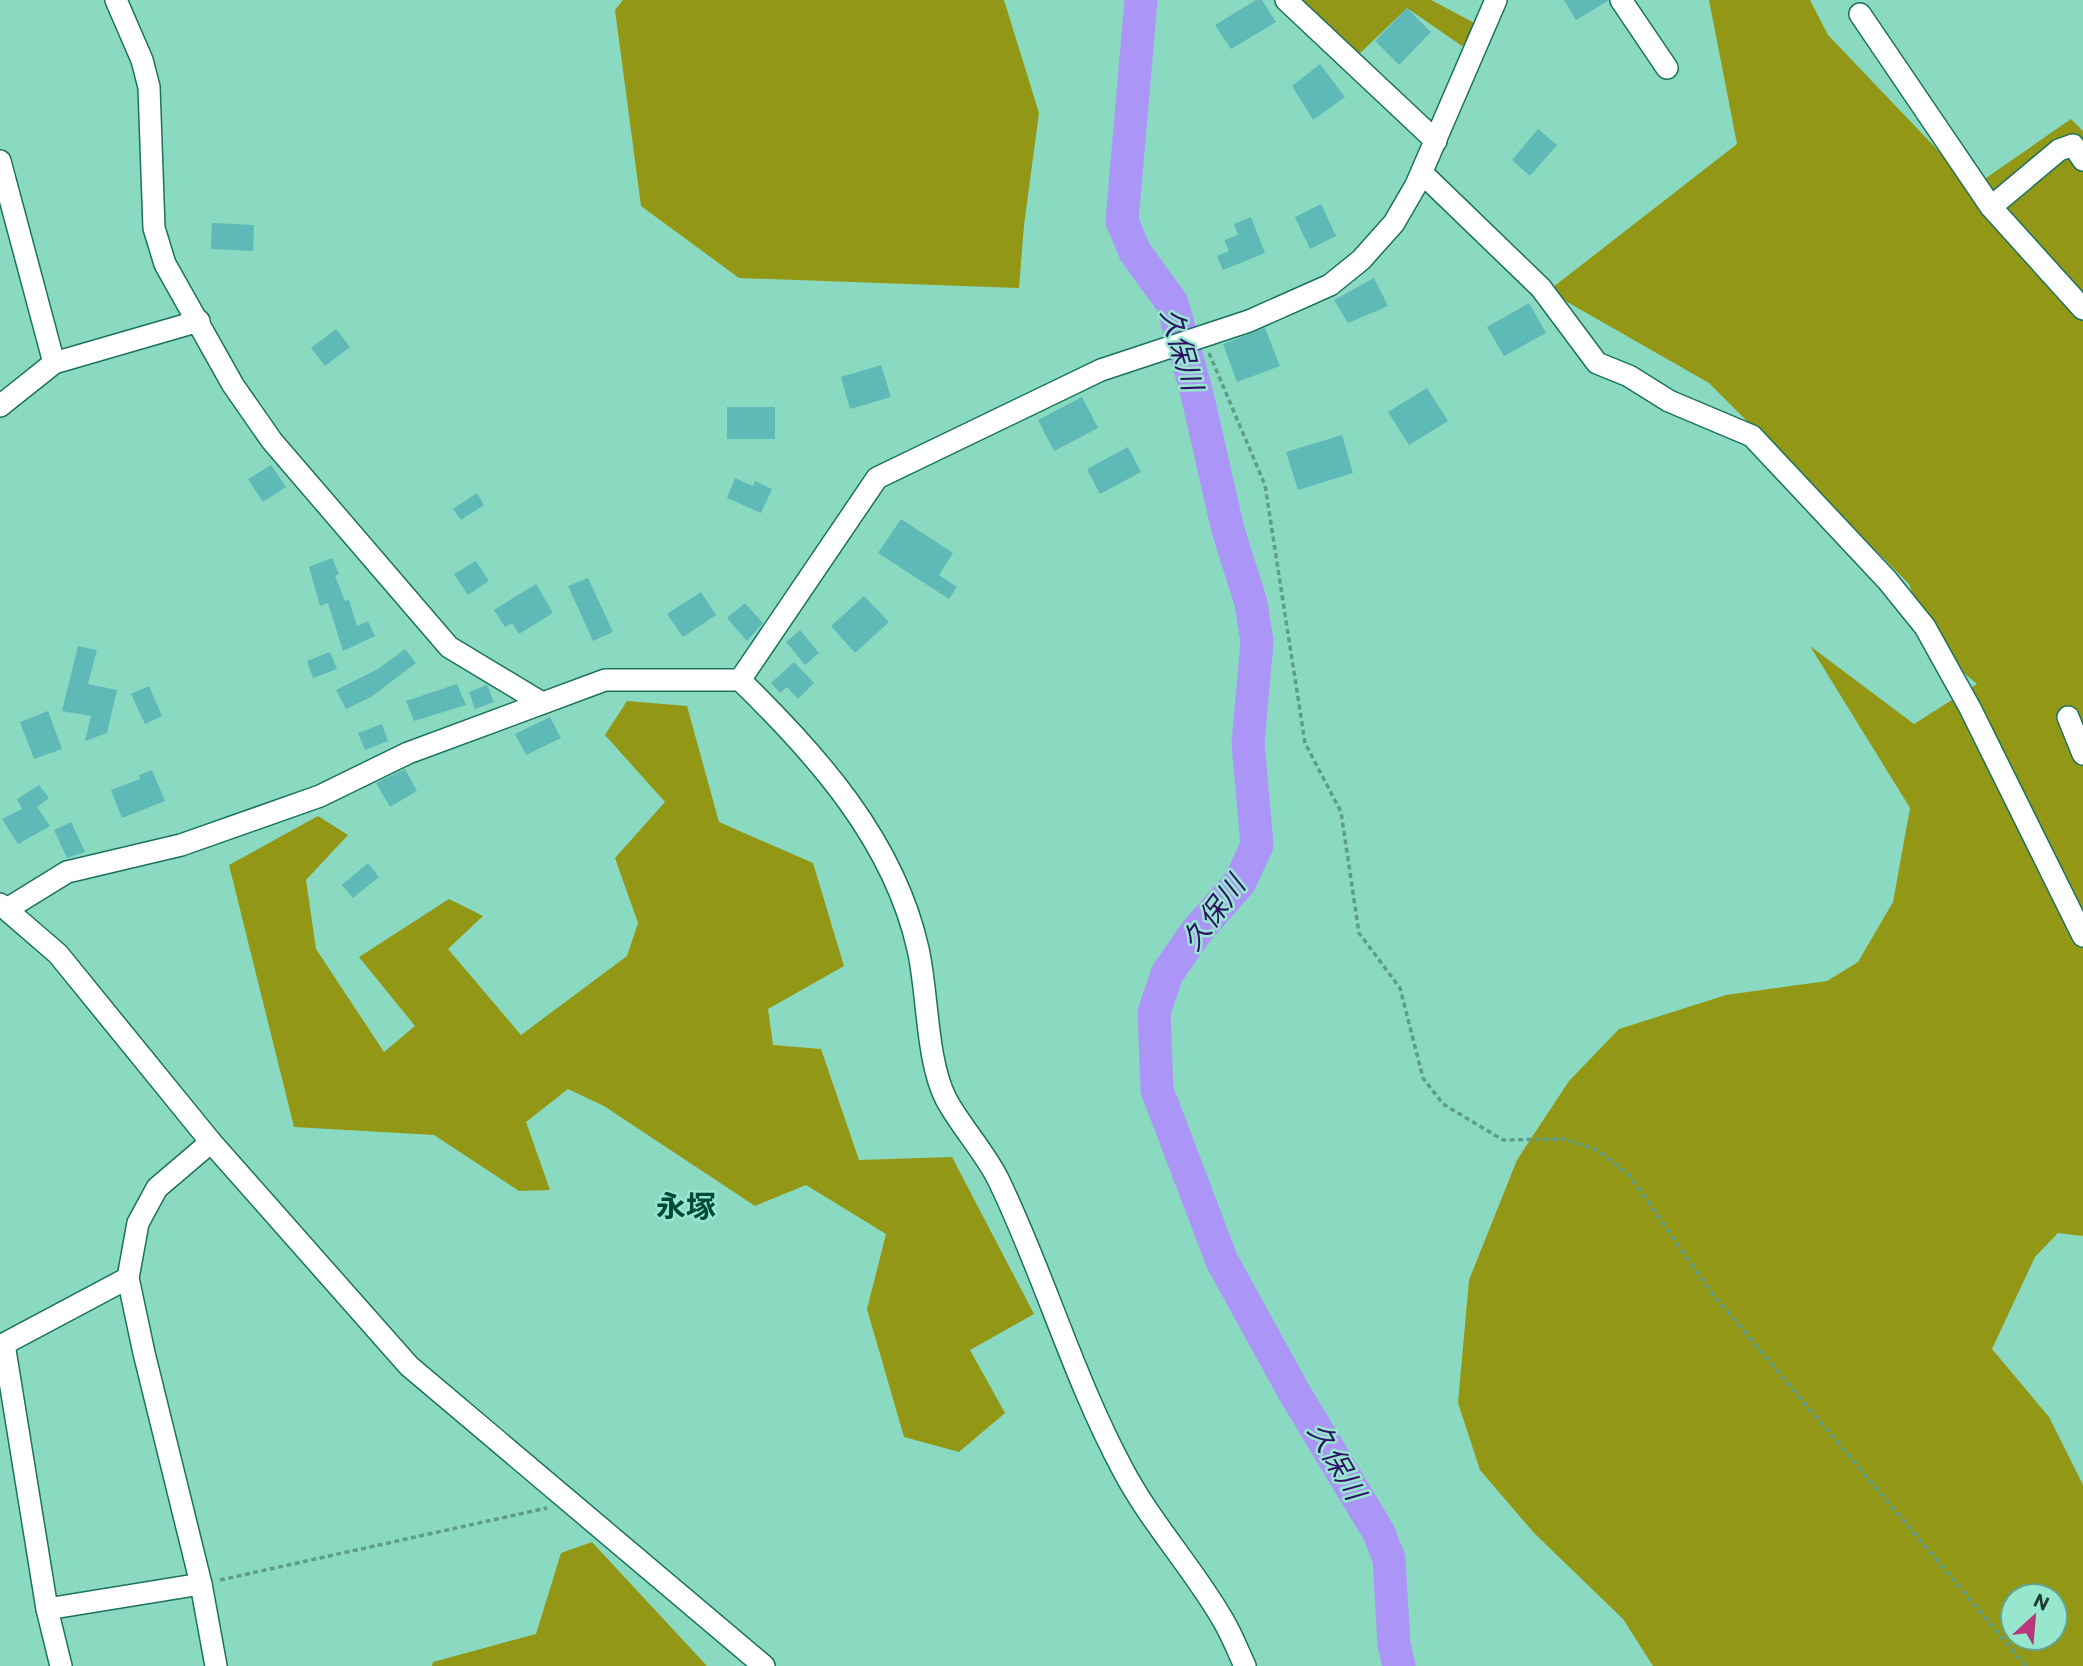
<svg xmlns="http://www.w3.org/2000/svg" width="2083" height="1666" viewBox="0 0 2083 1666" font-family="Commissioner,'Noto Sans JP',sans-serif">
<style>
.forest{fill:#929816;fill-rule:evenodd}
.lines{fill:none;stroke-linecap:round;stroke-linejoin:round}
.river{stroke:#ab96f7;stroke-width:33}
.building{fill:#5fb9b6}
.minor-casing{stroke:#1b725d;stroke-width:24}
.path{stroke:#5f9c89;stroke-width:3.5;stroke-dasharray:5 3.5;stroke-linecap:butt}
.minor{stroke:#fff;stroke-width:21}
.labels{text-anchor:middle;stroke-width:5;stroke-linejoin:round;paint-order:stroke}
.water-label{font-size:28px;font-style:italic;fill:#301166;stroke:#97e7ce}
.quarter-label{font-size:30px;font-weight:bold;fill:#004839;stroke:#97e7ce}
</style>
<rect width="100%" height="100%" fill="#8adac1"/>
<g class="forest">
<path d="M623,0H1004L1039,113L1024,225L1019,288L739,278L641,206L615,10Z"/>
<path d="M1290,0H1431L1484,28L1462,46L1407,8L1351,62Z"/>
<path d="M1709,0H1810L1828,35L1973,187L2071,119L2083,131V1236L2058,1233L2035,1257L1992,1349L2049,1417L2083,1485V1666H1653L1623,1619L1534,1533L1480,1470L1458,1403L1469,1280L1517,1160L1569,1081L1619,1029L1726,995L1827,981L1858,962L1893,902L1910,808L1810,646L1914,724L1977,684L1931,645L1909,584L1709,383L1548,291L1737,144ZM2013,1596H2055V1638H2013Z"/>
<path d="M627,701L687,706L719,822L813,863L844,966L768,1009L773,1045L821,1049L859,1160L952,1157L1034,1314L970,1350L1005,1413L959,1452L904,1437L867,1309L886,1234L806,1185L755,1206L604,1106L568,1089L526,1122L550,1190L519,1191L434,1135L294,1127L229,865L318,816L348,835L306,880L316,949L384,1052L415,1026L359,957L449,899L483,916L448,949L521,1035L627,956L638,923L615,858L665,802L605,735Z"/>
<path d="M592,1542L707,1666H432L433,1662L536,1634L561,1553Z"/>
</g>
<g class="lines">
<path class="river" d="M1141,0L1122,221L1135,252L1172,303L1197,394L1228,530L1251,603L1257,642L1248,743L1257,845L1240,882L1196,932L1167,974L1154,1012L1157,1090L1222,1261L1294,1392L1379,1533L1389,1559L1394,1644L1399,1666"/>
</g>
<g class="building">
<path d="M1256,0H1262L1276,22L1231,49L1215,25Z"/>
<path d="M1564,0H1608V1L1576,20Z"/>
<path d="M1407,8L1431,32L1399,65L1375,41Z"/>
<path d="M1320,64L1345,97L1313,120L1292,86Z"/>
<path d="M1538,129L1557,145L1530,176L1512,160Z"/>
<path d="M1321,204L1336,236L1310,249L1295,217Z"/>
<path d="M1251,217L1265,253L1223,270L1217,256L1229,251L1224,240L1238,235L1234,224Z"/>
<path d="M212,223L254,225L253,251L211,249Z"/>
<path d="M1374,278L1388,306L1348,323L1334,300Z"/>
<path d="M1529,303L1546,333L1504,356L1487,327Z"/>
<path d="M1265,328L1280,366L1237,382L1223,344Z"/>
<path d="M336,329L350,347L325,366L311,348Z"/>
<path d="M881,365L891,397L850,409L841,377Z"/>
<path d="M1427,388L1448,421L1409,445L1388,412Z"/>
<path d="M1082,397L1098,428L1054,451L1038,420Z"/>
<rect x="727" y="407" width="48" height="32"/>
<path d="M1342,435L1353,473L1298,490L1286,452Z"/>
<path d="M1128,447L1141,472L1100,494L1087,469Z"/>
<path d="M271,465L286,487L263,502L248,479Z"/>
<path d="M735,478L753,486L755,481L772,489L761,513L727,498Z"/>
<path d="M477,493L484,505L461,520L453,509Z"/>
<path d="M901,519L953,553L939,575L957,587L949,599L878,553Z"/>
<path d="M332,558L339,574L335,576L345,601L349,600L357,626L368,621L375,636L343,651L328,603L320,606L309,567Z"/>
<path d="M476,561L489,581L468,595L454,574Z"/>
<path d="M588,578L613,632L593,641L568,586Z"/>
<path d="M536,584L553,613L519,634L512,623L505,627L494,610Z"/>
<path d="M701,592L716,615L683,637L667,614Z"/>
<path d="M864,596L889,622L855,653L831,626Z"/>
<path d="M745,603L763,623L747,641L727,618Z"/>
<path d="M800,630L819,653L805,665L786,642Z"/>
<path d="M78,646L97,650L88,684L117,690L107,733L85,741L91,716L62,711Z"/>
<path d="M405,649L416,663L371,697L346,709L336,690L378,669Z"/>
<path d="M330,652L337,669L313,678L307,661Z"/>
<path d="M794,662L814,683L798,699L787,687L780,693L771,683Z"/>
<path d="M457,684L466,705L414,721L406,701Z"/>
<path d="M487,685L494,702L475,709L469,692Z"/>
<path d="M149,686L162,716L145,724L131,694Z"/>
<path d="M48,711L62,749L34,759L20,722Z"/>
<path d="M550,717L561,738L526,755L515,734Z"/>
<path d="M382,724L388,741L365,750L358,733Z"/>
<path d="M405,769L417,791L390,807L376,783Z"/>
<path d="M152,770L165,801L122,818L111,790L140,779L139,775Z"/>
<path d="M39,785L49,798L37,807L50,826L18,844L2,819L22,809L17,799Z"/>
<path d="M71,822L85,852L67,858L54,830Z"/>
<path d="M368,863L379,877L353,898L342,885Z"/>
</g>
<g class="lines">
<g class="minor-casing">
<g id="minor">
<path d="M116,0L142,60L149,87L154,228L165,264L233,385L272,441L449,647L542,703"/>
<path d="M1286,0L1436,141"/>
<path d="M1621,0L1667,68"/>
<path d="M1860,14L1991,207L2083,309"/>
<path d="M0,161L54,363"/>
<path d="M1422,173L1541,288L1597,363L1629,376L1669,401L1752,436L1887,580L1925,627L1970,708L2083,936"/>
<path d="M1991,207L2059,150L2073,145L2083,160"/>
<path d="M0,406L54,363L199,321"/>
<path d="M740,680L877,478L1101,370L1249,321L1330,285L1361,260L1394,223L1416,185L1496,0"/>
<path d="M2068,717L2083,754"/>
<path d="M0,904L58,954L211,1142L409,1366L764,1666"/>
<path d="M7,909L67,872L181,845L320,796L408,753L605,680H740C817,755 894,841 918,949C928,992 926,1060 946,1099C961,1127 984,1151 998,1179C1044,1274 1073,1377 1123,1470C1151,1523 1193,1568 1223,1620C1232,1635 1238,1651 1245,1666"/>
<path d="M211,1142L157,1188L138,1223L128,1278L144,1353L201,1584L216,1666"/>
<path d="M47,1609L201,1584"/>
<path d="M61,1666L47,1609L4,1344L128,1278"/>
</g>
</g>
<g class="path">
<path d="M1209,353L1265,485L1305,743L1341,812L1359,933L1400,988L1423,1078L1443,1104L1503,1140L1565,1139L1597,1150L1629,1175L1711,1292L2026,1666"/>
<path d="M220,1580L547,1508"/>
</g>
<use href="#minor" class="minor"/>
</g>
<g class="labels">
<g class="water-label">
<text transform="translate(1182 349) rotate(74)" y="10">久保川</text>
<text transform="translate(1213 913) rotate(-53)" y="10">久保川</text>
<text transform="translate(1337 1461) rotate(60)" y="10">久保川</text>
</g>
<g class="quarter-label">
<text x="686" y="1217">永塚</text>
</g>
</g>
<g transform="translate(2034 1617) rotate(26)"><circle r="33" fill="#97e7ce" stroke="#66a390" stroke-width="2"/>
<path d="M0-5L12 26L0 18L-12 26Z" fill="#bb377c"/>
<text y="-10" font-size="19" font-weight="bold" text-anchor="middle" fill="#1c3d33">N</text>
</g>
</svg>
